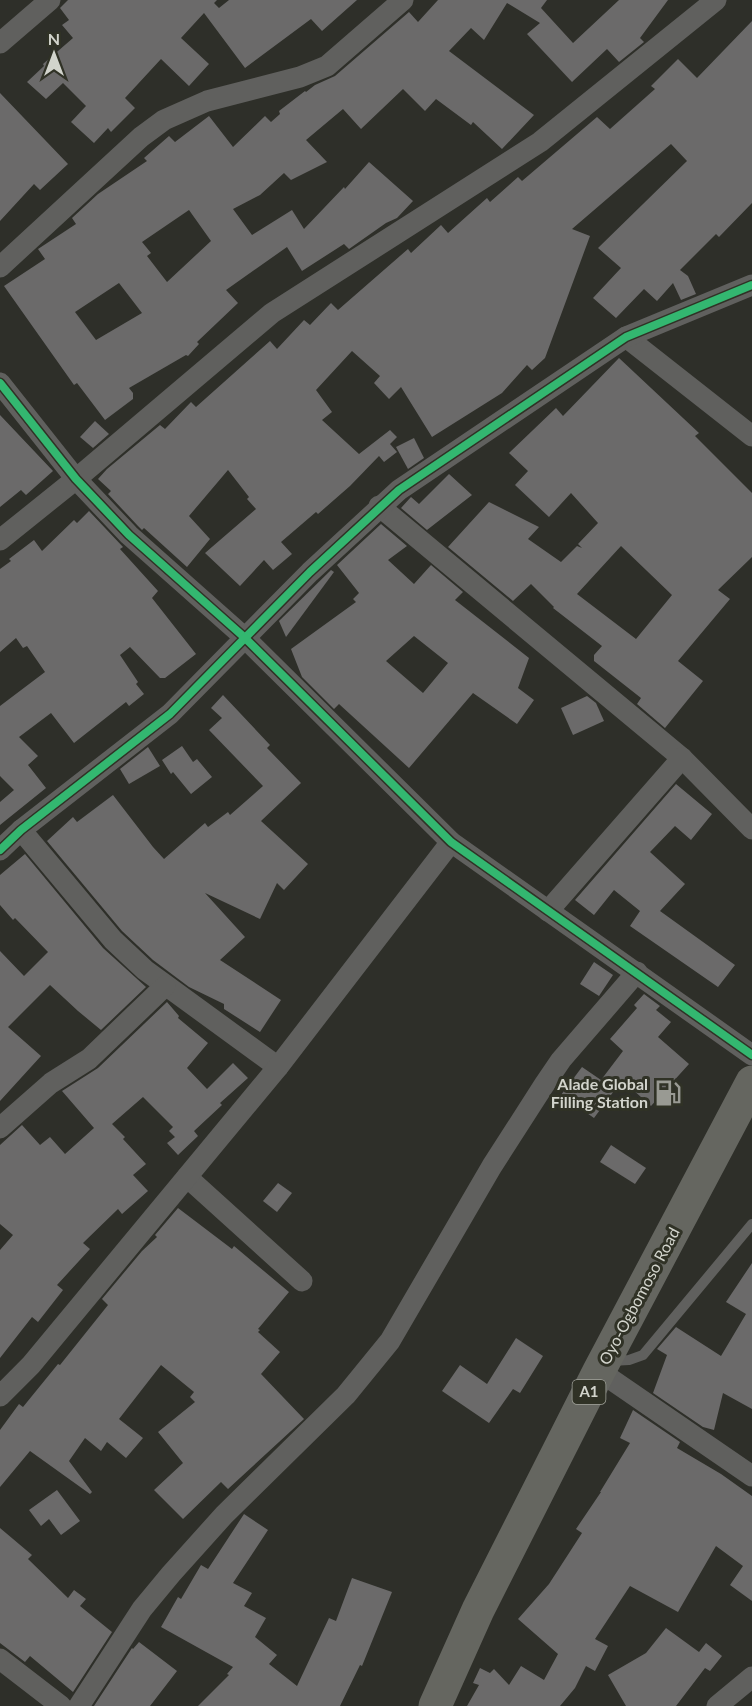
<svg xmlns="http://www.w3.org/2000/svg" width="752" height="1706" viewBox="0 0 752 1706" font-family="Lato,sans-serif">
<style>
.building{fill:#6b6a6a;fill-rule:evenodd}
.lines{fill:none;stroke-linecap:round;stroke-linejoin:round}
.lane{stroke:#60605e;stroke-width:10}
.street{stroke:#60605e;stroke-width:21}
.highway{stroke:#656660;stroke-width:33}
.cycleway-casing{stroke:#303226;stroke-width:11}
.cycleway{stroke:#33b770;stroke-width:8}
.labels{text-anchor:middle;stroke-width:6;stroke-linejoin:round;paint-order:stroke}
.shield{fill:#303226;stroke:#a1a39a;stroke-width:1.5}
.shield-label{font-size:15px;font-weight:bold;fill:#d2d4cc}
.poi-label{font-size:16px;font-weight:bold;fill:#d2d4cc;stroke:#303226;text-anchor:end}
.street-label{font-size:16px;fill:#d2d4cc;stroke:#303226}
</style>
<rect width="100%" height="100%" fill="#2e2f29"/>
<g class="building">
<path d="M68,0H217L214,3L219,8L229,0H357L322,31L311,19L245,68L204,13L181,38L209,64L189,86L161,59L125,98L135,108L111,132L108,128L94,143L71,122L86,106L63,83L46,99L27,82L44,66L43,64L73,38L62,25L69,20L60,8Z"/>
<path d="M438,0H547L541,8L573,43L619,0H668L640,38L644,42L619,62L607,49L572,82L527,34L540,23L507,3L484,40L471,28L449,51L534,115L502,149L473,122L471,125L436,99L425,111L403,89L361,129L343,109L306,140L327,162L291,180L284,173L260,195L233,209L252,235L292,210L304,229L344,187L345,189L369,162L413,201L397,218L386,223L349,249L344,244L302,271L287,247L226,290L238,303L197,342L199,344L188,356L186,355L129,388L133,393V399L105,420L77,383L74,385L4,286L45,259L38,249L76,224L72,218L98,194L147,161L144,158L169,136L175,142L209,116L233,147L265,116L271,122L280,114L279,111L305,91L306,92L315,85L335,76L409,12L418,22ZM189,210L211,241L167,282L147,256L151,253L142,242ZM119,283L142,313L96,340L75,312Z"/>
<path d="M752,21V203L719,237L716,234L680,270L688,276L696,294L681,300L673,283L657,301L644,289L616,318L593,298L621,268L598,248L687,161L671,144L572,229L590,236L545,358L532,370L527,365L502,393L432,437L401,387L389,399L374,383L380,376L352,351L316,390L332,412L322,420L359,454L390,430L397,437L390,444L397,452L384,462L379,456L350,486L318,514L316,512L281,542L292,554L273,570L264,560L240,586L205,553L256,509L247,499L249,497L228,470L189,516L210,539L187,567L144,528L142,530L138,526L108,494L111,491L98,479L107,469L160,425L165,429L191,402L196,407L270,341L277,349L304,320L310,325L331,303L338,310L408,249L411,253L441,225L448,233L487,198L490,202L518,177L522,181L597,117L610,129L655,89L651,86L678,59L697,78Z"/>
<path d="M0,93L68,164L40,190L34,184L0,221Z"/>
<path d="M619,358L699,433L695,436L752,493V557L718,590L730,599L678,661L703,681L665,728L637,704L641,698L594,661V655L602,646L553,608L554,607L531,584L513,601L448,547L489,502L539,527L528,539L561,562L577,546L582,548L578,544L598,523L571,493L549,517L515,485L528,471L509,453L556,408L563,416ZM621,546L672,595L636,639L577,594Z"/>
<path d="M0,415L53,471L26,495L21,490L0,507Z"/>
<path d="M95,421L109,434L93,448L80,437Z"/>
<path d="M414,438L424,458L408,469L396,447Z"/>
<path d="M449,474L472,495L427,530L401,508L411,497L419,504Z"/>
<path d="M89,511L123,547L120,549L158,591L152,598L196,654L165,678H160L130,647L120,655L138,682L136,684L144,694L129,706L126,702L74,743L51,713L19,737L38,756L28,765L46,788L0,825V802L14,790L0,776V706L45,672L27,646L23,648L16,638L0,652V569L11,561L9,559L34,540L42,551L74,520L77,523Z"/>
<path d="M381,524L407,546L388,560L414,584L431,565L463,592L455,600L529,658L518,688L534,700L517,724L473,693L409,768L339,704L334,709L302,677L291,649L356,602L353,599L359,593L337,565ZM414,636L448,663L423,693L386,661Z"/>
<path d="M331,570L334,572L286,637L279,621Z"/>
<path d="M223,695L270,745L267,748L301,783L261,821L308,864L284,890L277,883L260,919L205,893L245,937L220,960L281,1000L260,1032L224,1009V1004L189,987L153,960L122,931L47,841L73,817L77,822L113,795L153,847L164,859L205,823L208,827L228,812L230,815L263,786L209,730L222,718L211,708Z"/>
<path d="M587,696L596,703L604,721L573,735L561,708Z"/>
<path d="M182,746L193,762L197,759L212,777L191,794L173,772L171,774L162,760Z"/>
<path d="M148,747L160,766L129,784L120,769Z"/>
<path d="M676,784L712,814L691,840L675,826L650,852L685,884L660,911L735,965L718,987L630,926L640,911L614,890L594,915L575,900Z"/>
<path d="M25,854L103,948L146,987L101,1030L78,1011L50,985L8,1027L41,1056L0,1101V951L24,976L48,952L15,918L13,920L0,905V875Z"/>
<path d="M594,962L613,975L599,996L580,984Z"/>
<path d="M644,994L660,1006L656,1010L671,1022L658,1037L689,1064L651,1106L622,1080L594,1118L561,1095L582,1067L601,1080L623,1051L610,1039L637,1008L634,1005Z"/>
<path d="M167,1002L179,1016L178,1018L208,1043L187,1068L207,1089L233,1063L248,1078L220,1103L222,1105L194,1131L198,1136L178,1155L167,1143L175,1137L169,1131L173,1127L143,1097L112,1124L125,1137L123,1139L146,1164L133,1175L148,1191L122,1214L118,1209L83,1243L90,1249L57,1285L63,1290L38,1322L32,1317L0,1358V1250L13,1235L0,1224V1145L22,1125L40,1145L50,1137L65,1154L94,1128L62,1091L98,1068Z"/>
<path d="M611,1145L646,1168L635,1184L600,1162Z"/>
<path d="M278,1183L292,1193L277,1212L263,1201Z"/>
<path d="M178,1208L232,1249L234,1246L289,1292L258,1329L260,1330L258,1332L280,1352L261,1374L304,1419L228,1489L221,1482L183,1519L154,1490L183,1463L158,1432L195,1402L190,1397L194,1392L161,1365L119,1419L143,1438L126,1458L107,1442L101,1451L85,1438L69,1461L92,1492L90,1494L30,1451L0,1487V1430L19,1404L23,1407L58,1364L60,1365L108,1305L102,1299L142,1251L157,1237L155,1235Z"/>
<path d="M752,1263V1409L723,1393L714,1430L703,1427L653,1393L667,1355L657,1349L676,1327L721,1356L746,1314L726,1302Z"/>
<path d="M516,1338L543,1356L520,1393L513,1389L489,1423L442,1391L460,1365L487,1384Z"/>
<path d="M633,1410L680,1442L677,1448L721,1474L752,1496V1601L730,1585L743,1566L716,1546L678,1612L630,1586L595,1639L608,1646L595,1671L586,1666L575,1688L560,1706H467L479,1685L473,1683L480,1668L490,1673L494,1669L509,1685L521,1666L544,1680L558,1654L518,1619L549,1584L582,1533L576,1529L601,1492H600L630,1443L620,1438Z"/>
<path d="M57,1490L80,1521L61,1535L49,1519L41,1526L29,1510Z"/>
<path d="M244,1514L268,1530L233,1583L252,1593L244,1606L266,1618L255,1637L277,1655L269,1664L297,1686L329,1618L336,1621L352,1578L392,1592L362,1666L360,1665L340,1706H198L229,1675L227,1674L233,1667L161,1627L178,1597L181,1599L201,1565L208,1569Z"/>
<path d="M0,1528L32,1555L28,1559L68,1598L74,1590L86,1599L80,1606L112,1632L73,1692L30,1656L25,1662L0,1643Z"/>
<path d="M666,1628L699,1652L706,1643L722,1656L710,1671L705,1668L676,1706H626L608,1675L646,1653Z"/>
<path d="M139,1642L177,1671L150,1706H94L132,1648L133,1649Z"/>
</g>
<g class="lines">
<path class="lane" d="M611,1361L629,1360L643,1355L752,1224"/>
<g class="street">
<path d="M0,43L50,0"/>
<path d="M0,267L141,137L164,120L207,101L300,77L327,66L403,0"/>
<path d="M626,337L752,436"/>
<path d="M0,383L76,479L129,535L244,637L451,842L752,1055"/>
<path d="M379,506L682,758L752,829"/>
<path d="M0,540L76,479L272,313L540,142L716,0"/>
<path d="M21,830L113,940L145,970L278,1067"/>
<path d="M0,850L21,830L170,714L310,572L399,490L626,337L752,285"/>
<path d="M548,911L682,758"/>
<path d="M0,1128L51,1083L89,1059L165,986"/>
<path d="M187,1177L302,1281"/>
<path d="M599,1371L752,1476"/>
<path d="M0,1396L31,1365L278,1067L451,842"/>
<path d="M0,1659L61,1706"/>
<path d="M79,1706L142,1609L171,1574L224,1515L346,1395L390,1341L492,1166L544,1085L561,1060L637,972"/>
<path d="M717,1706L752,1677"/>
</g>
<path class="highway" d="M435,1706L478,1610L599,1371L752,1082"/>
<g class="cycleway-casing">
<g id="cycleway">
<path d="M0,383L76,479L129,535L244,637L451,842L752,1055"/>
<path d="M0,850L21,830L170,714L310,572L399,490L626,337L752,285"/>
</g>
</g>
<use href="#cycleway" class="cycleway"/>
</g>
<defs>
<g id="fuel-bare" transform="scale(2.07)"><path d="M-5.5-6h7V0h2V4h1.3V-2.5L3-4.5l.8-.8L6-3V5H2.5V1h-1V6h-7ZM-4.2-4.7v3.2H.2V-4.7Z" fill="#999a93" stroke="#303226" stroke-width="2.5" paint-order="stroke"/></g>
</defs>
<g fill-rule="evenodd">
<use href="#fuel-bare" x="668" y="1093"/>
</g>
<g class="labels">
<rect class="shield" x="572.5" y="1380" width="33" height="24" rx="4.5"/>
<g class="shield-label">
<text x="589" y="1397">A1</text>
</g>
<g class="poi-label">
<text x="648" y="1090">Alade Global<tspan x="648" dy="18">Filling Station</tspan></text>
</g>
<g class="street-label">
<text transform="translate(639 1296) rotate(-62)" y="6">Oyo-Ogbomoso Road</text>
</g>
</g>
<g transform="translate(54 54)" stroke="#303226" stroke-width="4.5" paint-order="stroke">
<path d="M0-4.5L10 22L0 15L-10 22Z" fill="#d2d4cc"/>
<text y="-9" font-size="16" font-weight="bold" text-anchor="middle" fill="#d2d4cc">N</text>
</g>
</svg>
